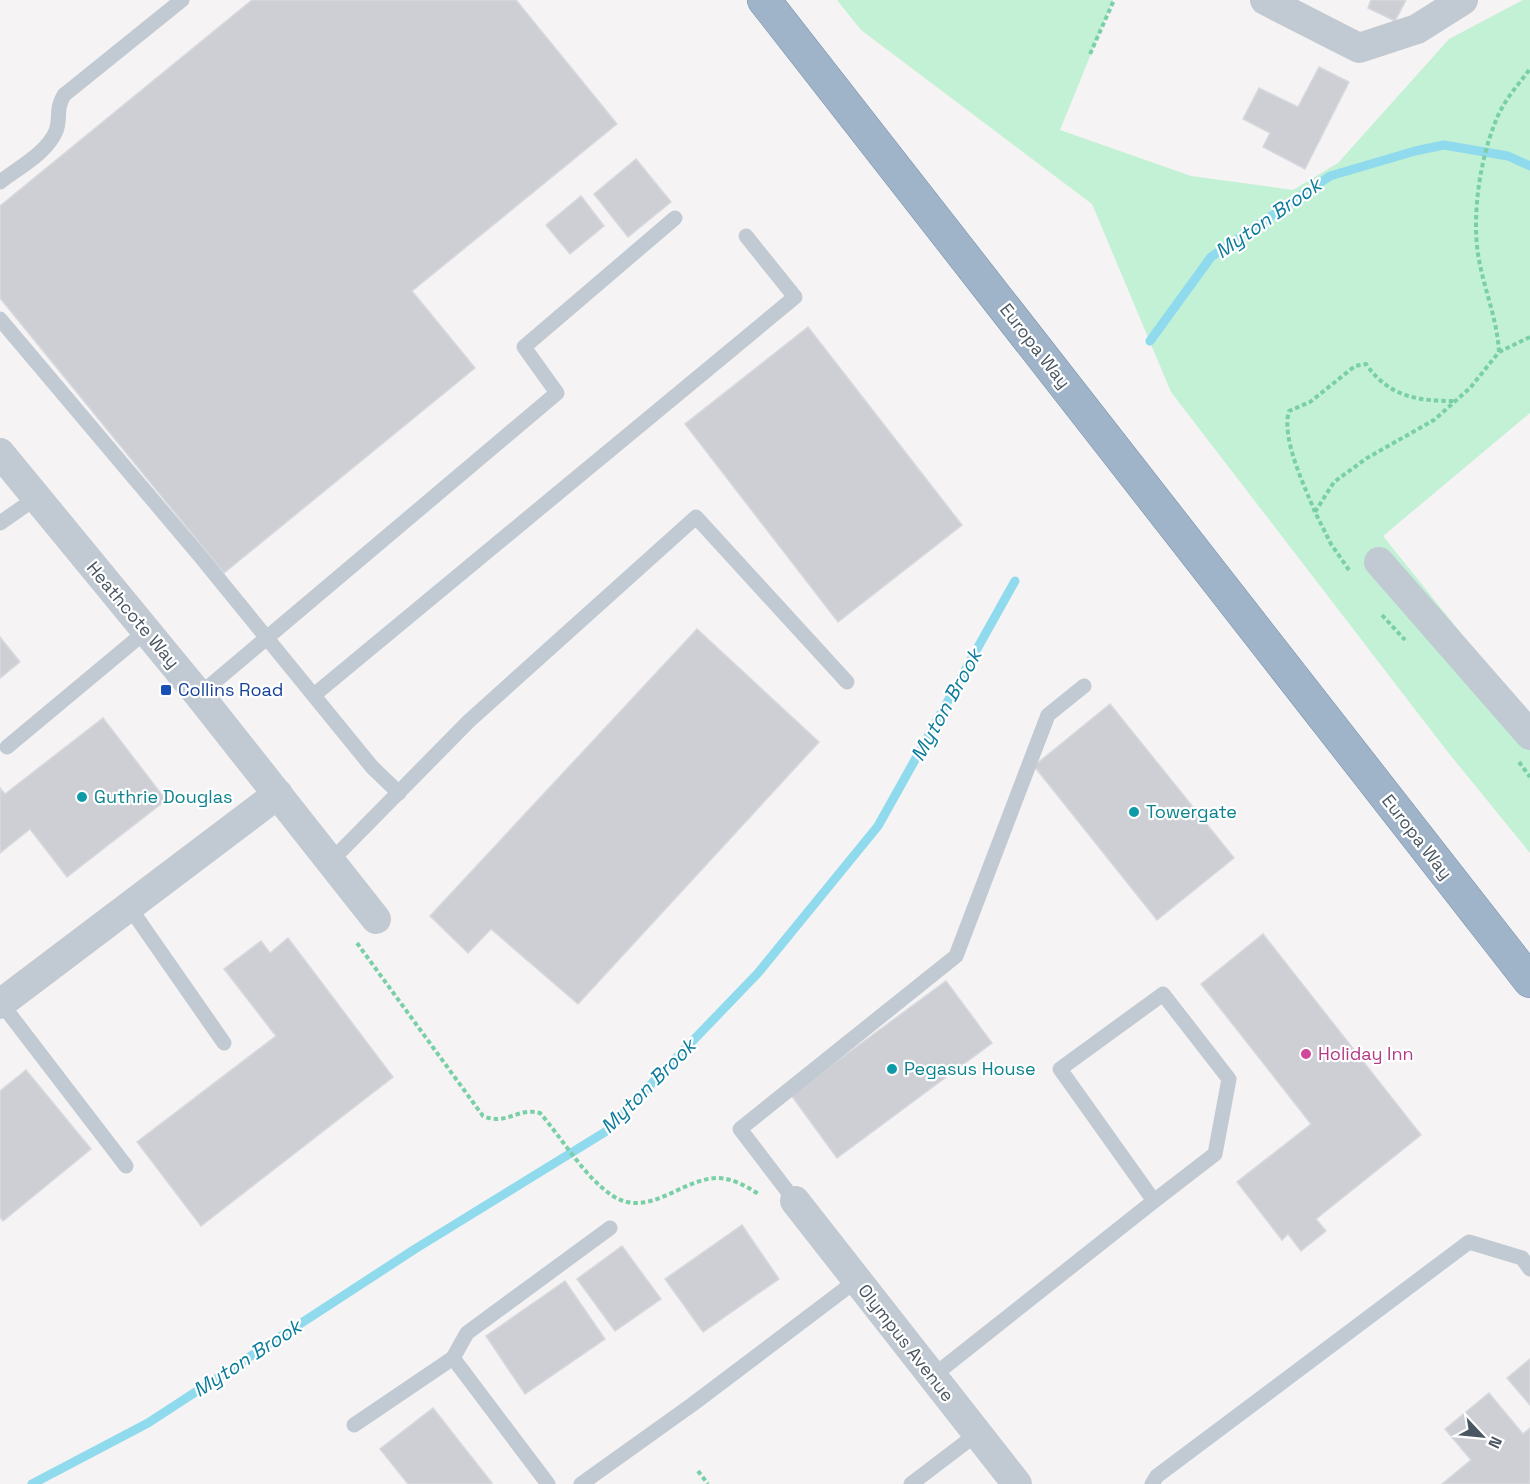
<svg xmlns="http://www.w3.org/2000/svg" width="1530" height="1484" viewBox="0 0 1530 1484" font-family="'Space Grotesk',sans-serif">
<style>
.green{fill:#c3f1d5}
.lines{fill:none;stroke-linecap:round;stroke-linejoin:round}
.stream{stroke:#90daee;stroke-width:9}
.building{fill:#cdcfd5;stroke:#d7d9de;stroke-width:1.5}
.trunk-casing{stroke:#7690ad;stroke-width:34}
.path{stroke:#7ad0a6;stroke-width:4;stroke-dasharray:4.5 3;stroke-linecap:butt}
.service{stroke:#c1cad2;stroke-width:15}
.minor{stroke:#c1cad2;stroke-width:30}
.trunk{stroke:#9fb4c9;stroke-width:33}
.transit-dot{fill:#1a4fb4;stroke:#fff;stroke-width:2}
.culture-dot{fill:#0f9aa8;stroke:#fff;stroke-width:2}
.hotel-dot{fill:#d1479c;stroke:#fff;stroke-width:2}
.labels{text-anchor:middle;stroke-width:4.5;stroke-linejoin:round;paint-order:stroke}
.street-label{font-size:18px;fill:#4a5661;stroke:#fff}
.transit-label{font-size:18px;fill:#164399;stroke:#fff;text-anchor:start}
.culture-label{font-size:18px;fill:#0d838f;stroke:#fff;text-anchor:start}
.hotel-label{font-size:18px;fill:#b23c85;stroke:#fff;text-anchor:start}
.water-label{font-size:20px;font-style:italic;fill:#0c7c9b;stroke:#fff}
</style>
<rect width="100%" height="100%" fill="#f5f3f3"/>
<path class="green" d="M837,0H1113L1060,130L1191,176L1293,190L1338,163L1449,39L1523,0H1530V413L1383,536L1530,719V853L1447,751L1171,392L1092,204L861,30Z"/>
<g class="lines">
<g class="stream">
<path d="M1150,341L1211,257L1330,176L1415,151L1444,145L1508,156L1530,166"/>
<path d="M32,1484L148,1423L415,1249L605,1132L758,973L878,826L1015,581"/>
</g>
</g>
<g class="building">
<path d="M252,0H516L617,124L412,291L475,368L224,573L0,298V206Z"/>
<path d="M1371,0H1406L1395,21L1368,8Z"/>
<path d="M1319,67L1349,82L1305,169L1263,147L1270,133L1243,119L1259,88L1298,107Z"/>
<path d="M636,159L671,202L628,237L594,194Z"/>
<path d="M581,196L604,226L570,254L546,225Z"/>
<path d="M808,327L962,525L838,622L685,424Z"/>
<path d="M697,629L819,742L578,1004L491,929L468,953L430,916Z"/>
<path d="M0,637L20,662L0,678Z"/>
<path d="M1110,704L1234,858L1157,920L1034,766Z"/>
<path d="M103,718L166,800L67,877L30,829L0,853V788L5,794Z"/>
<path d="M1263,934L1421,1135L1316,1219L1326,1231L1301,1251L1288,1234L1282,1240L1237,1182L1311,1124L1201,984Z"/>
<path d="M288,938L393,1077L201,1226L137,1142L276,1036L224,969L261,941L270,953Z"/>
<path d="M946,981L992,1043L837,1158L791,1095Z"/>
<path d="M26,1070L91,1149L3,1221L0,1217V1091Z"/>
<path d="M742,1225L779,1279L703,1332L665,1279Z"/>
<path d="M622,1246L661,1299L615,1331L577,1279Z"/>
<path d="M565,1281L605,1339L525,1394L486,1336Z"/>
<path d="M1530,1359V1405L1507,1378Z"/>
<path d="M1489,1393L1523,1434L1530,1428V1484H1442L1471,1460L1445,1429Z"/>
<path d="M433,1408L492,1483L490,1484H408L380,1449Z"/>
</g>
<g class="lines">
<g class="trunk-casing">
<path id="trunk" d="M764,0L1530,981"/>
</g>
<g class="path">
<path d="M1090,54L1114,0"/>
<path d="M1499,352C1497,317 1483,287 1478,254C1472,214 1480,160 1495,123C1502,103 1517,86 1530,69"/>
<path d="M1315,512C1304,485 1281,438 1289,411L1310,402L1355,366L1366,364C1389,397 1418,401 1454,401"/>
<path d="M1349,570L1331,544L1315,512L1334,482L1367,458L1434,420L1470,388L1499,352L1530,337"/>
<path d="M1382,615L1405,640"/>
<path d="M1519,762L1530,777"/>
<path d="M357,943L483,1116C506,1126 518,1107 540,1113C562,1138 585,1178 613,1196C649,1219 682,1178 718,1178C732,1178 748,1187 760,1195"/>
<path d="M698,1471L708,1484"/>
</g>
<g class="service">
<path d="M0,182C18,168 47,153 56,131C61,118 55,110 64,95L182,0"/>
<path d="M0,319L200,556L372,767L399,793"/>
<path d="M0,523L36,498"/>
<path d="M199,695L557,393L524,347L675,218"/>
<path d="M314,695L795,297L746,236"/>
<path d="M7,747L145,632"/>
<path d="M332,860L469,721L696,517L847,682"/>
<path d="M130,908L224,1043"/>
<path d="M1,1003L126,1166"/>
<path d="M795,1201L740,1129L956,956L1048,715L1084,686"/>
<path d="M453,1358L467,1333L610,1228"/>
<path d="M933,1376L1154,1201L1060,1069L1163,994L1229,1079L1215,1154L1154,1201"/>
<path d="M354,1425L453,1358L548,1484"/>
<path d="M581,1484L693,1404L857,1280"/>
<path d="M911,1484L978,1433"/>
<path d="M1152,1484L1157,1476L1469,1242L1522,1258L1530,1269"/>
</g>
<g class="minor">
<path d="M1265,0L1359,48L1417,29L1463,0"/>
<path d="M0,453L199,695L376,919"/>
<path d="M1379,562L1530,735"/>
<path d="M0,1004L278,794"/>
<path d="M795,1201L1017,1484"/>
</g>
<use href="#trunk" class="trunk"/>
</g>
<rect class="transit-dot" x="160" y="684" width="12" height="12" rx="3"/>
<g class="culture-dot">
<circle cx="82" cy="797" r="6"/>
<circle cx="1134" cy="812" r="6"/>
<circle cx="892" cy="1069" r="6"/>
</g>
<circle class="hotel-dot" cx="1306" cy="1054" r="6"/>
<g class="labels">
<g class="street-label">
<text transform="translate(1035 346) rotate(52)" y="6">Europa Way</text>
<text transform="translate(133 615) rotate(50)" y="6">Heathcote Way</text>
<text transform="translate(1417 837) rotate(52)" y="6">Europa Way</text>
<text transform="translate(906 1343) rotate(52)" y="6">Olympus Avenue</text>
</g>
<g class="transit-label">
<text x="178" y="696">Collins Road</text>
</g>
<g class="culture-label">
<text x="94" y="803">Guthrie Douglas</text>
<text x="1146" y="818">Towergate</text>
<text x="904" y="1075">Pegasus House</text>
</g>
<g class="hotel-label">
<text x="1318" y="1060">Holiday Inn</text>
</g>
<g class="water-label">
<text transform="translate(1268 218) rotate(-35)" y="7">Myton Brook</text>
<text transform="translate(946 705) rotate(-61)" y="7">Myton Brook</text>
<text transform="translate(648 1086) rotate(-45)" y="7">Myton Brook</text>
<text transform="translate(247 1358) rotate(-33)" y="7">Myton Brook</text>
</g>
</g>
<g transform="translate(1482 1436) rotate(116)" stroke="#ffffff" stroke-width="4.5" paint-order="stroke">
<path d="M0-4.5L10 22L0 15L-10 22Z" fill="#4a5661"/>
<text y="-9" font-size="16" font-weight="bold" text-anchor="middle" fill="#4a5661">N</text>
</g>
</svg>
